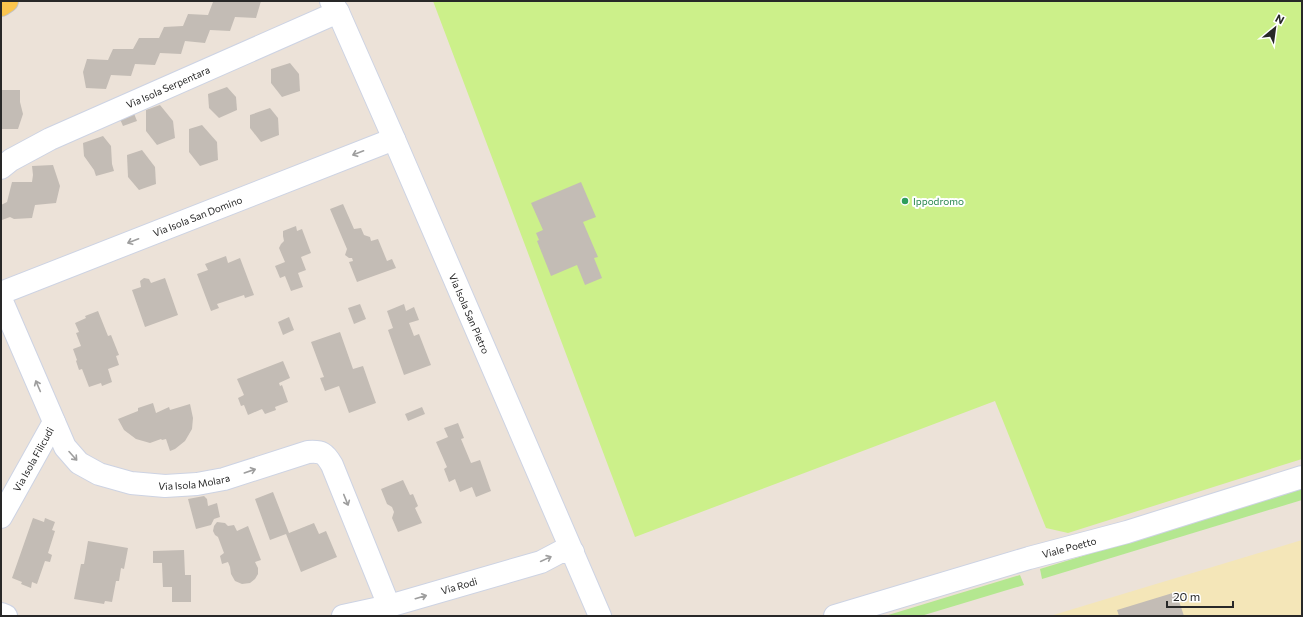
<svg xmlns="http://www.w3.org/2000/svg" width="1303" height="617" viewBox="0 0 1303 617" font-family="Commissioner,sans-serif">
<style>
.green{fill:#b4e790}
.sand{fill:#f4e6b8}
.pitch{fill:#ccf08a}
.building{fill:#c3bcb5}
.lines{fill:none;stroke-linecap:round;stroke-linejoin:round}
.minor-casing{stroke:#cdd3e3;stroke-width:24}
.major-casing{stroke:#c3c3c3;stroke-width:24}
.minor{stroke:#fff;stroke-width:22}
.major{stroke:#fbc54e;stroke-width:22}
.oneway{stroke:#9e9e9e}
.leisure-dot{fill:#2e9e5b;stroke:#fff;stroke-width:1.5}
.labels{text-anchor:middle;stroke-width:4;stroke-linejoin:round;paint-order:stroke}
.street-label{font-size:10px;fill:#282828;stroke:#fff}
.leisure-label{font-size:10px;fill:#27864d;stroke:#fff;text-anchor:start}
</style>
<rect width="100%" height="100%" fill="#ece2d8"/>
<g class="green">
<path d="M1302,489V500L1042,579L1040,569Z"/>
<path d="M1020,575L1024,585L921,616H885Z"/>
</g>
<path class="sand" d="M1302,540V616H1050Z"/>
<path class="pitch" d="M433,1H1302V459L1068,533L1046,528L995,401L635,537Z"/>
<g class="building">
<path d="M233,1H261L256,18L235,17L230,31L210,30L205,43L185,41L181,54L160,53L155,65L135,64L131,76L111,75L106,89L86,88L83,72L87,59L108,60L113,49H133L139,38H159L164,27L183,26L188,14L208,15L213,2H233Z"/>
<path d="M290,63L299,74L300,91L282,97L271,83V69Z"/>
<path d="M227,87L236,97L237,110L219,118L209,108L208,94Z"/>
<path d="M1,90H20V102L23,114L18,129H1Z"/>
<path d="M160,105L173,121L175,138L157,145L146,131V110Z"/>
<path d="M270,108L278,118L279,135L261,142L250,128V115Z"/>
<path d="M133,111L137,121L123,126L119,117Z"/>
<path d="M202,125L217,142L218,160L200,166L189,152V129Z"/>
<path d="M103,136L111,146L112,164L114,171L96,176L94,170L84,156L83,143Z"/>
<path d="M142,150L155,167L156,184L139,190L128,177L127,155Z"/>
<path d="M53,165L60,186L56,203L35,205L32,218L14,219L10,217L2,220L1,205L7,202L12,182H32L33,175L32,166Z"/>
<path d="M581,182L596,217L583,222L598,257L594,258L602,278L585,285L577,265L551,276L537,241L539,240L536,233L543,230L531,203Z"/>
<path d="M343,204L354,229L361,228L364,235L370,237L371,241L378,239L387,261L392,259L396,268L357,282L349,262L353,261L352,258H349L345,255L347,249L330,209Z"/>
<path d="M296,226L297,231L302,229L311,253L301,257L306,270L298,273L303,287L291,291L285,276L280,278L275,266L285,262L279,248L281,244L284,241L283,236V231Z"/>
<path d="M226,256L228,263L240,258L254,295L245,298L244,295L217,304L219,308L211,311L197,274L208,270L205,264Z"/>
<path d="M144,278L149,279L151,283L165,278L178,315L145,327L132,290L141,287L140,281Z"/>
<path d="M360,304L366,319L354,324L348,308Z"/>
<path d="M404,304L406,311L414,307L419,320L409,323L414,336L419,334L431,365L404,375L388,330L393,328L387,311Z"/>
<path d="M98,311L108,336L111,335L119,355L116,356L119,365L108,369L112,382L102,386L101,383L89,387L82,369L79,370L76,361L77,360L73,349L81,346L76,333L79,332L75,323L86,318L85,316Z"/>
<path d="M289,317L294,330L283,335L278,322Z"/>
<path d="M340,332L353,369L363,366L376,403L349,413L339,386L325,391L320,378L324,377L311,342Z"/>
<path d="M283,361L290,378L279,383L280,386L282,385L288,402L275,407L276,410L265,414L262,409L248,415L244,405L241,406L238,398L244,395L237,379Z"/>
<path d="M153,403L156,413L169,407L170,410L190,404L193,418L192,429L185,441L175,449L170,451L166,439L162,440L161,439L150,443L136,439L124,430L118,419L138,411V408Z"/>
<path d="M422,407L425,414L408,421L405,414Z"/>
<path d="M458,423L464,438L461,439L471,463L480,460L491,491L476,497L472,487L460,492L455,479L449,482L444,469L447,467L436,442L448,437L444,428Z"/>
<path d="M403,480L410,495L413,494L418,506L415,508L422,523L398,532L392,518L394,512L392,507L387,504L381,489Z"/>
<path d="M273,492L289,533L314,523L319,534L326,531L337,557L301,572L286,534L270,540L255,499Z"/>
<path d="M204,496L207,499L208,506L217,503L220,517L214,519L211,525L196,529L188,499Z"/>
<path d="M33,518L44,522L45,518L55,522L52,530L55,531L48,553L52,555L50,562L45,561L37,584L32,582L31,588L21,584L22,582L12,578Z"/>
<path d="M217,522L225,523L228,526L234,525L237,531L248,526L261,560L255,562L258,568V574L255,579L250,583L242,584L235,581L231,574L230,567L228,562L222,564L220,556L224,553L218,537L215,535L213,531L214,526Z"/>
<path d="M88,541L128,548L124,569L121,568L119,581H116L112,602L105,601L104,604L74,599L81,564H84Z"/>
<path d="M184,550L185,575H191V602H172V587H163L162,563H153V551Z"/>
<path d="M1176,592L1184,616H1119L1117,610Z"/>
</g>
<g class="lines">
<g class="minor-casing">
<g id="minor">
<path id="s1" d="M331,1L338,12L394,139L600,616"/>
<path id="s2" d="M1,168L11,160L50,139L338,12"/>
<path id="s3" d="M1,293L394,139"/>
<path id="s4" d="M1,299L65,447L79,463L99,474L131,483L165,486L197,484L224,479L308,452C322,451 325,453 332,465L389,606"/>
<path id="s5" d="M1,517L54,422"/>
<path d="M1,614L6,616"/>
<path id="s6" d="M343,616L389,606L541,562L560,552H573"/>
<path id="s7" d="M835,616L1029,558L1127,532L1302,477"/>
</g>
</g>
<g class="major-casing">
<path id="major" d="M1,5L7,1"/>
</g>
<use href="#minor" class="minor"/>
<use href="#major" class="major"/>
</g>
<defs><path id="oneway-shaft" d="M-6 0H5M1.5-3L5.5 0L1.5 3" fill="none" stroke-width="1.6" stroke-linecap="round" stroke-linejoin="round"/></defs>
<g class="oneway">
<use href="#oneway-shaft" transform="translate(358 153) rotate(159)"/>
<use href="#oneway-shaft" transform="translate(133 241) rotate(159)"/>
<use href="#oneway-shaft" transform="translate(38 386) rotate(-113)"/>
<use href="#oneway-shaft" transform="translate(73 456) rotate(48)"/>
<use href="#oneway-shaft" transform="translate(250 471) rotate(-19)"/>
<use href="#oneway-shaft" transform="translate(346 500) rotate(68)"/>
<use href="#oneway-shaft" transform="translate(546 559) rotate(-25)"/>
<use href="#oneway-shaft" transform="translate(421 597) rotate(-16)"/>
</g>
<circle class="leisure-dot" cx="905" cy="201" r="4"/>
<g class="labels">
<g class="street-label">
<text dy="4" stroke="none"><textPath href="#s2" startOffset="186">Via Isola Serpentara</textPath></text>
<text dy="4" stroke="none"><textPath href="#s3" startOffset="211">Via Isola San Domino</textPath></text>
<text dy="4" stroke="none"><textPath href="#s1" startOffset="342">Via Isola San Pietro</textPath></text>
<text dy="4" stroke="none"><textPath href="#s5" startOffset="66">Via Isola Filicudi</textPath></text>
<text dy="4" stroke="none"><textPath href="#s4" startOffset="302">Via Isola Molara</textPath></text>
<text dy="4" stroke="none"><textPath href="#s7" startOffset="244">Viale Poetto</textPath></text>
<text dy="4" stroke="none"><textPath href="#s6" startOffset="120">Via Rodi</textPath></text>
</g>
<g class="leisure-label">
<text x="913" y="205">Ippodromo</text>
</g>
</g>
<rect width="1303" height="617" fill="none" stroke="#282828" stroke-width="4"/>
<g transform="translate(1275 28) rotate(29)" stroke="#ffffff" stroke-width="3" paint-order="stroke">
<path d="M0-3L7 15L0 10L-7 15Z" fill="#282828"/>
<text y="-6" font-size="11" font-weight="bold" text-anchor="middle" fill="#282828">N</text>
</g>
<path d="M1167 601v6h66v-6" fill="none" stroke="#282828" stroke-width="2"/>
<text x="1173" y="601" font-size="12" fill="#282828" stroke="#ffffff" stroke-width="3" paint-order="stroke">20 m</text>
</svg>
